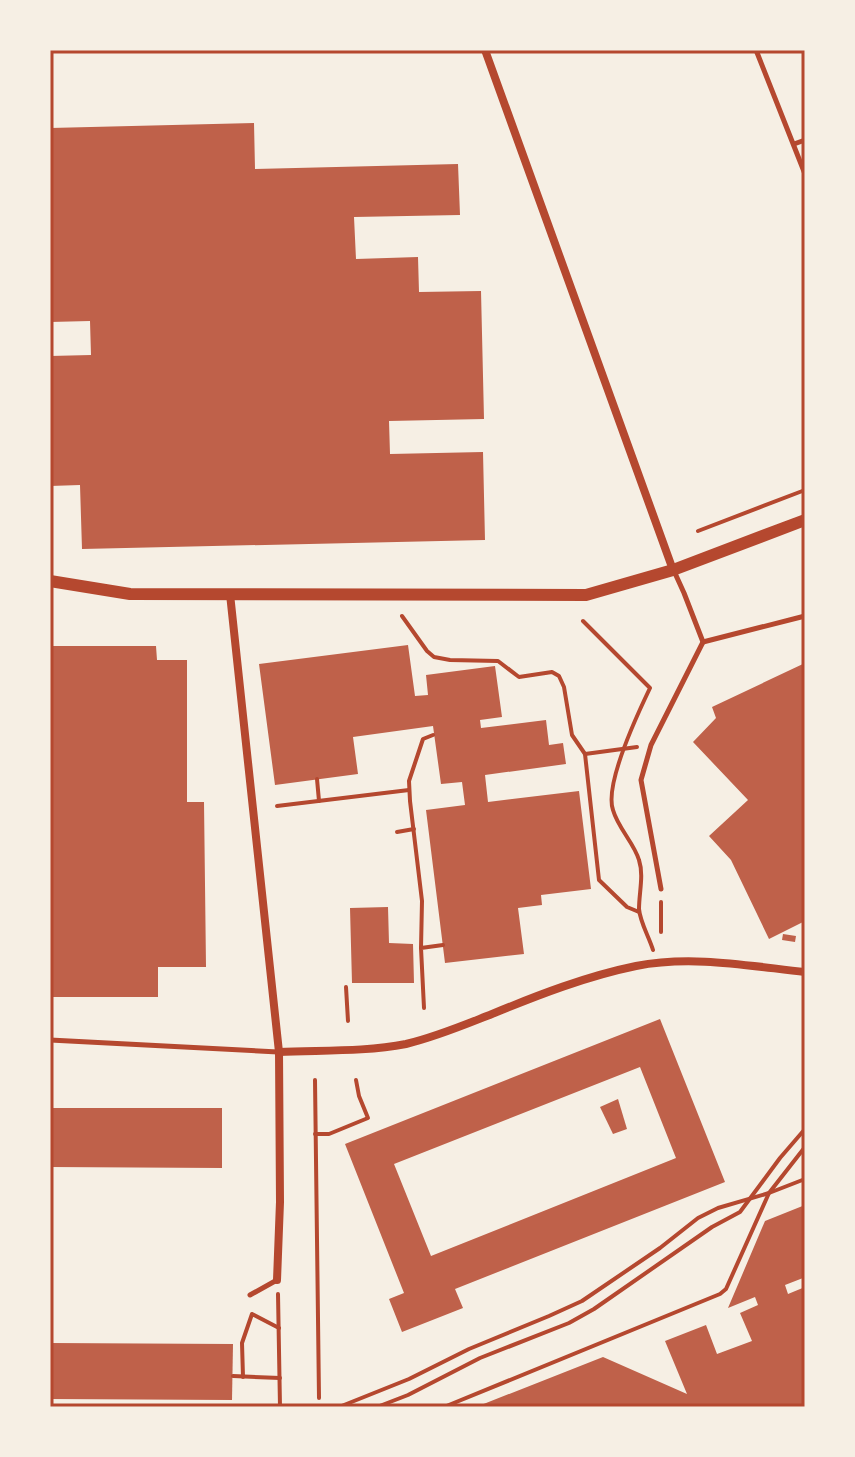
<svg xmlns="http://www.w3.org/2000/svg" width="855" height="1457" viewBox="0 0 855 1457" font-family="Barlow,sans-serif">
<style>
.building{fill:#bf614a;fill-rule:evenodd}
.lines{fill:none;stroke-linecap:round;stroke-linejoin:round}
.path{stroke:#b5482f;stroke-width:4}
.service{stroke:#b5482f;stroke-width:5}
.minor{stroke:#b5482f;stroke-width:8}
.tertiary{stroke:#b5482f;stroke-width:12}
.neatline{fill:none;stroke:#b5482f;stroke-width:3}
</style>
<rect width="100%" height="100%" fill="#f6efe4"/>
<g class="building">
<path d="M254,123L255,169L458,164L460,215L354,217L356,259L418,257L419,292L481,291L484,419L389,421L390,454L483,452L485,540L82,549L80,485L50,486V356L91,355L90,321L50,322V128Z"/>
<path d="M408,645L415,696L428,695L426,675L495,666L502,717L480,720L481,728L546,720L549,745L563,743L566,764L485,775L488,802L579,791L591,889L541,895L542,905L518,908L524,954L445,963L426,810L465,805L462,782L441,784L433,726L353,737L358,774L275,785L259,664Z"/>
<path d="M50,646H156L157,660H187V802H204L206,967H158V997H50Z"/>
<path d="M805,663V921L769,939L731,860L709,836L748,800L693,742L716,718L712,707Z"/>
<path d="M388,907L389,943L413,944L414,983H352L350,908Z"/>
<path d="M783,934L796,936L795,942L782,940Z"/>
<path d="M660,1019L725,1182L455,1289L463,1308L402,1332L389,1299L404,1293L345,1144ZM640,1067L676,1158L431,1256L394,1164Z"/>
<path d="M618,1099L627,1129L613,1134L600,1107Z"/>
<path d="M50,1108H222V1168L50,1167Z"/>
<path d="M805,1205V1272L803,1278L785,1285L788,1294L805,1287V1407H476L603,1357L687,1394L665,1341L706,1325L717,1354L752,1341L740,1313L758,1305L755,1297L728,1308L765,1221Z"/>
<path d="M50,1343L233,1344L232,1400L50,1399Z"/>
</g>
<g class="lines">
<g class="path">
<path d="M698,531L805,490"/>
<path d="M402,616L427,651L434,657L450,660L498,661L519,677L552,672L559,676L564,687L572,735L585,754L599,880L627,907L639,912"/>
<path d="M583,621L650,688C638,713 604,784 613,810C618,828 634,843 639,860C644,875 639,893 639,909C640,922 649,937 653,950"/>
<path d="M585,754L637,747"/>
<path d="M317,779L319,801"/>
<path d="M277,806L409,790"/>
<path d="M397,832L414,829"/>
<path d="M661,932V902"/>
<path d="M421,948L422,901L410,801L409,781L423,739L433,735"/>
<path d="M346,987L348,1021"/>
<path d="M424,1008L421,948L443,945"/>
<path d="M315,1080L319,1398"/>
<path d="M315,1134H329L368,1118L359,1096L356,1080"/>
<path d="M278,1294L280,1407"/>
<path d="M233,1376L280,1378"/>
<path d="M243,1377L242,1343L252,1314L279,1328"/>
<path d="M339,1407L409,1379L469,1349L549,1316L582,1301L660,1248L698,1218L718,1208L769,1193L805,1179"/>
<path d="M377,1407L408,1395L480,1358L569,1323L594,1309L712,1227L740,1212L780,1158L805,1129"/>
<path d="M444,1407L720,1294L726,1289L769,1193L805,1147"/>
</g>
<g class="service">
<path d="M756,50L805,174"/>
<path d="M794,144L805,140"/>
<path d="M703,642L805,616"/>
<path d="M661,889L641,780L651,745L703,642L684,593L674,571"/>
<path d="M50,1040L278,1052"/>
<path d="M250,1295L277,1280"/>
</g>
<g class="minor">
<path d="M485,50L673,570"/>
<path d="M230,594L279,1052L280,1202L277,1280"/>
<path d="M279,1052C321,1050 365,1052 406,1044C436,1037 464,1025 492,1014C538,995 587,976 636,966C692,955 749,966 805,972"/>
</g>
<path class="tertiary" d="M50,581L130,594L586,595L673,570L805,520"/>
</g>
<rect width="855" height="1457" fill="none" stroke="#f6efe4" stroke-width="104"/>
<rect x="52" y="52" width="751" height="1353" class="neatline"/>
</svg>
